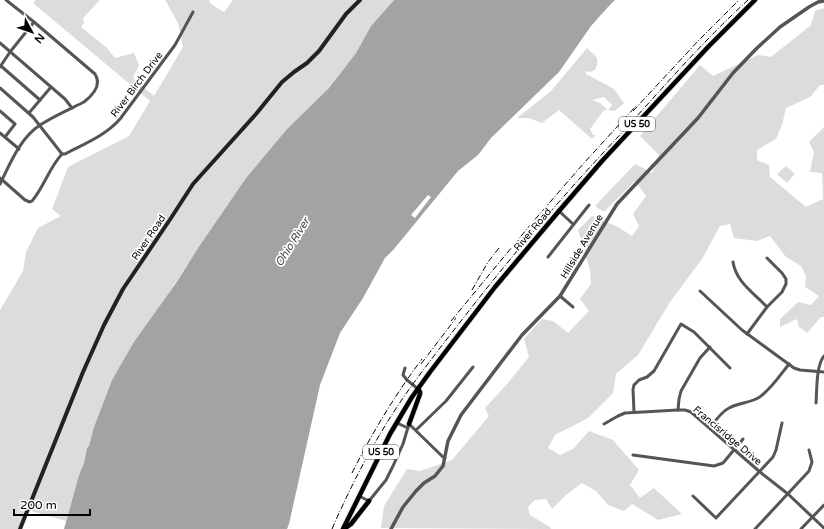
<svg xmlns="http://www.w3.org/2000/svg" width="824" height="529" viewBox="0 0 824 529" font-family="'Varela Round',sans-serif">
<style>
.green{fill:#dcdcdc;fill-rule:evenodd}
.water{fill:#a3a3a3}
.pier{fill:#fff}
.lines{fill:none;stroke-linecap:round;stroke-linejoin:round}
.primary-casing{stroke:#dbdbdb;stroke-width:6}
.minor{stroke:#555;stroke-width:3}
.tertiary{stroke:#555;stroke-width:3.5}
.secondary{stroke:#222;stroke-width:4}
.primary{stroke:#000;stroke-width:4.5}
.rail{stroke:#000;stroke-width:1;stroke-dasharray:6 2 1 2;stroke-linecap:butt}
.labels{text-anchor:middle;stroke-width:3.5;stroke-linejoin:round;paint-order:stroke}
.shield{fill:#fff;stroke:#4c4c4c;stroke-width:1}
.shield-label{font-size:9px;font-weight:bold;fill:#000}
.street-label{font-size:10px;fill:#000;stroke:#fff}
.water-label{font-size:11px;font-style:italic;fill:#444;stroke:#fff}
</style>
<rect width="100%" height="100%" fill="#fff"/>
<g class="green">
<path d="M35,0H100L83,18L84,23L81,27L106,47L115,58L134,53L139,65L133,78L154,96L183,47L178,23L165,0H209L211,4L224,12L233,0H394L371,26L356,53L329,88L287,129L246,178L198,248L112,380L94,427L89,446L87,448L84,463L79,475L66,521L28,510L20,529H0V310L23,271L26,252L38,228L61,216L52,209L68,167L129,136L150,101L34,4Z"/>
<path d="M823,8L824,9V85H820L810,97L786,108L782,125L776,139L757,150V160L769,165L770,177L806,207L823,199L822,173L810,172L814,152L809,142L824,127V317H821L807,333L799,327L797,319L780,327V319L798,302L811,305L819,296L805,287L806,276L801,266L786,257L770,236L757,241L734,238L730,224L720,226L702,259L670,302L638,355L616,374L613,393L588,418L555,435L548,448L560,455L573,449L589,431L613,440L639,470L630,485L640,498L654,488L682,514L658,520L632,504L624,511L608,505L596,491L582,483L566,495L552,509L546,499L535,500L528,507L530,515L550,527L551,529L381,528L384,506L407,469L420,471L452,460L489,416L485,408L507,384L529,357L524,339L542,319L553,321L568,333L589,311L580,299L591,284L590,270L578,230L592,216L618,227L632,236L639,226L633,214L646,196L635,181L604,212L595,206L635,164L652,173L659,155L640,136L700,65L713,76L758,55L771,57L811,25L815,11Z"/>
<path d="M587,48C596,57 601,57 595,70L590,72L587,71L586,73V75H588L614,89L624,103L615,111L608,110H604L590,129L593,135H596L592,139L559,110L542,123L529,118H517L551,91ZM604,97L612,105L608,110L600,103L592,100Z"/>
<path d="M786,166L795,174L787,183L777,174Z"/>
</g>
<path class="water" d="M394,0H615L608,7L591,26L559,72L491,138L478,155L458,171L394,249L385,258L363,298L340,333L320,385L289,524L287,529H64L79,475L84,463L87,448L89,446L94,427L112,380L134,342L176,283L198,248L246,178L287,129L329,88L356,53L371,26Z"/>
<path class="pier" d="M428,195L431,197L415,218L411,215Z"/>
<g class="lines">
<g class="primary-casing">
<g id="primary">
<path d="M409,424L420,394V392L418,389"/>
<path d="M343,529L390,434L412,397L430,372L495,287L559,211L602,161L708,47L755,0"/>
<path d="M344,529L351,524L369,501"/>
</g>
</g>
<g class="minor">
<path d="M0,43L65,99L72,108"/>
<path d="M1,66L40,100"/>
<path d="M0,67L10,52L34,22"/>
<path d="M0,88L33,117L62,154"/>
<path d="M0,111L15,124L5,137"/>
<path d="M29,113L51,87"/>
<path d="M0,133L19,149"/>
<path d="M0,178L25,200L30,202L32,201C44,187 49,168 62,154H65C84,144 105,136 120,119L175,45L193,12"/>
<path d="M0,184C10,164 20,138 40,125C52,117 70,109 84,102C93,95 102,85 95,74L34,22L6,0"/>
<path d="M559,211L573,224"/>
<path d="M548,257L589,205"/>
<path d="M733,262C736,282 754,293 767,307"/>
<path d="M700,291L742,330L794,368L800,370L824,372"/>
<path d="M560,296L573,307"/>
<path d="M747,334L767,307L782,292L786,284V279L782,273L767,258"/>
<path d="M405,368L403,375L407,380L418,389"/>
<path d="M816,403C817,390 816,366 824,356"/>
<path d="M678,410L679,399L681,391L700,358L710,347"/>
<path d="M634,412L633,389L634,385L639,380L647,377L654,371L681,324L694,332L730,368"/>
<path d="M397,423L408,428"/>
<path d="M604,424L618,416L625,413L678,410H685L691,412L760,472L788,494L824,528"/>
<path d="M710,428C715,421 721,412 729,408C738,403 749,403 758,398C769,392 781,374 789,364"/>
<path d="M416,430L446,401L473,367"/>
<path d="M633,455L714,466L723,463L743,439"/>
<path d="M359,496L369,501L386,480L393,466L403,444L409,424L443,457L445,458"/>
<path d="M693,496L716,518L773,457L776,450L782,423"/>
<path d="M755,529L809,471L812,462L809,450"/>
<path d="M801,529L824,505"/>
</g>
<path class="tertiary" d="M391,529L403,507L416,491L424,483L435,476L443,466L448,441L461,415L522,335L560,296L617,204L698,118L733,73L756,49L780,27L809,7L818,2L824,1"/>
<path class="secondary" d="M20,529L83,372L104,325L123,289L171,218L193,184L256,114L282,82L294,72L307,63L319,51L346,14L360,0"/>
<use href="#primary" class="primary"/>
<g class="rail">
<path d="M633,111L699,40L739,0"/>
<path d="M472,290L488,262L499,248"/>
<path d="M451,321L531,224L584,163L636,106"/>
<path d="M421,364L456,318"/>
<path d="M352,473C372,433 395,395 422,359"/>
<path d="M332,529C352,483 375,439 403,398C426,365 451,334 475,303C520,246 567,191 617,138C660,91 701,43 748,0"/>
</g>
</g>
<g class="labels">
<g class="shield">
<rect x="619" y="117" width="36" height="14" rx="3"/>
<rect x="363" y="445" width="36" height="14" rx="3"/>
</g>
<g class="shield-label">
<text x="637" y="127">US 50</text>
<text x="381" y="455">US 50</text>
</g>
<g class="street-label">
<text transform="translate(136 84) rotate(-53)" y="4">River Birch Drive</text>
<text transform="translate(532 229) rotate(-50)" y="4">River Road</text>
<text transform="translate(148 237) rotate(-56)" y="4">River Road</text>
<text transform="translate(581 246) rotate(-59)" y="4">Hillside Avenue</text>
<text transform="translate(728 435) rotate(40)" y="4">Francisridge Drive</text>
</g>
<g class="water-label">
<text transform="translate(292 242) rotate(-58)" y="4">Ohio River</text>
</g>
</g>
<g transform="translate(32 32) rotate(130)" stroke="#ffffff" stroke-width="3" paint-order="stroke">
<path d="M0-3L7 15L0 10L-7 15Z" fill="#000000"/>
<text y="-6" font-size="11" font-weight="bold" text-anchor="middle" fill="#000000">N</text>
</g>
<path d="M14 509v6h76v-6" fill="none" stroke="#000000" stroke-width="2"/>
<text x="20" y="509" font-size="12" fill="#000000" stroke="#ffffff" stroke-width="3" paint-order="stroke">200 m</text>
</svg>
